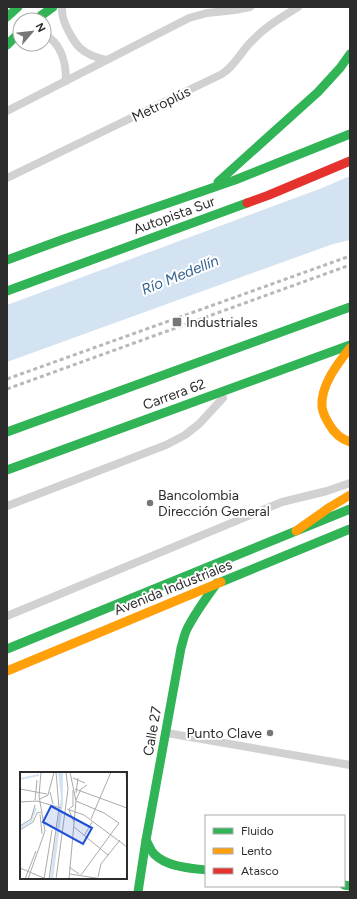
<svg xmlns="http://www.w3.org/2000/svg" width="357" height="899" viewBox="0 0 357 899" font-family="Figtree,sans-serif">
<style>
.water{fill:#d4e3f2}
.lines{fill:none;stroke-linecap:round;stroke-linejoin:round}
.lane{stroke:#d1d1d1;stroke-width:8}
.fast{stroke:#30b455;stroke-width:9}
.slow{stroke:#ff9f0a;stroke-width:9}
.jam{stroke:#e5322d;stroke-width:9}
.rail{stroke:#b8b8b8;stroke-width:3;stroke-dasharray:4 3;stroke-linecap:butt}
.poi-dot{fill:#767676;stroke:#fff;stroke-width:1.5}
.labels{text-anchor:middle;stroke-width:4;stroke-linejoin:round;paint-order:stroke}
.street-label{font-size:14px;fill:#2c2c2c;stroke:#fff}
.poi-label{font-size:14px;fill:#2c2c2c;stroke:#fff;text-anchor:start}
.water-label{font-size:15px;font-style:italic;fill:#376390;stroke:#fff}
.inset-river{fill:none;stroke:#d4e3f2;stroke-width:2}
.inset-road{fill:none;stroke:#ababab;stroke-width:1}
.view{fill:#1d4ed8;fill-opacity:0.15;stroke:#1d4ed8;stroke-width:2}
.inset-edge{fill:none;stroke:#2c2c2c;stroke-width:2}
</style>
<rect width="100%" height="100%" fill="#fff"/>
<path class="water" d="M350,176V240L333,244L7,362V305L322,188Z"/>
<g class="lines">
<g class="lane">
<path d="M62,7C62,10 62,14 63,17C65,26 73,41 80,48C87,54 97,58 106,60"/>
<path d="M44,34C62,44 66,62 66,81"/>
<path d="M7,111L189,18L207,13L235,10L250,7"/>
<path d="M7,178L222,74C236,65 241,51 253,40C266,26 282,17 298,7"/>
<path d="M7,506L166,445L185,435L199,424L223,398"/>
<path d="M7,616L282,502L327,491L350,483"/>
<path d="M167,733L350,765"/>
</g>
<g class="fast">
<path d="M7,17L18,7"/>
<path d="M35,20L53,7"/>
<path d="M7,45L20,32"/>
<path d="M218,182L318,92L340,68L350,54"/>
<path d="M7,260L64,239L235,180L350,134"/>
<path d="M7,291L247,203"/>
<path d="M7,432L350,307"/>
<path d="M7,470L350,345"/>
<path d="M221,582L350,529"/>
<path d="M7,649L350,509"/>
<path d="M146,840C149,845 150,850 154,854C167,867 189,868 206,870"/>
<path d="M344,885L350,886"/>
<path d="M138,892L146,840L181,648C183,642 184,635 187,629C195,613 206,598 217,583"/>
</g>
<g class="slow">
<path d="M350,348C338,363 320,386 322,407C323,413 326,419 329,424C334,433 341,439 350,442"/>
<path d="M296,531L330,507L350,495"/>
<path d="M7,671L221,582"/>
</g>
<path class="jam" d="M247,203L269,195L350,161"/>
<g class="rail">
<path d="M7,379L350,256"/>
<path d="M7,389L350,265"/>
</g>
</g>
<g class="poi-dot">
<rect x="172" y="317" width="10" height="10" rx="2"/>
<circle cx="150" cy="503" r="4"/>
<circle cx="270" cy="733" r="4"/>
</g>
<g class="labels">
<g class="street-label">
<text transform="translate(161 104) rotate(-26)" y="5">Metroplús</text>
<text transform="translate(174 215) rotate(-20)" y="5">Autopista Sur</text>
<text transform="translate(174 394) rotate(-20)" y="5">Carrera 62</text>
<text transform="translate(173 587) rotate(-22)" y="5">Avenida Industriales</text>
<text transform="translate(152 731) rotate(-80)" y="5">Calle 27</text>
</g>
<g class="poi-label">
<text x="186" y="327">Industriales</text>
<text x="158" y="500">Bancolombia<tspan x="158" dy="16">Dirección General</tspan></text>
<text x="262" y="738" text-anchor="end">Punto Clave</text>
</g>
<g class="water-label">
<text transform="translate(180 275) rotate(-22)" y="5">Río Medellín</text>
</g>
</g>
<g transform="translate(20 772)">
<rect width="107" height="107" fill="#fff"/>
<path d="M38,0H43V32L33,107H30L41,25Z" fill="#d4e3f2"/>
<path class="inset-river" d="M0,7L19,3M0,56L11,49L16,36"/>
<path class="inset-road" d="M106,0L107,18M53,6L65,11M0,17L27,22M55,17L107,36M30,20L33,32M56,21L58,6M20,27L28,23L34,0M15,28L17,8M56,28L61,17L67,13M56,29L84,41L99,51L61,103M0,30L17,29L41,36M47,37L64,43L107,75M49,37L53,34V18M49,38L54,50M20,42L22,62M71,47L91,0M0,54L11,47L15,33M54,55L88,83M0,58L13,50L17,41L21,40M64,64L72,50M49,95L59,102M0,96L26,107M50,102L82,107M78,105L81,92L100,68M5,107L16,79M8,107L25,59L19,24L21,0M24,107L32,58M29,107L39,36L36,0M36,107L48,17L46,0M49,107L56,29L50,0"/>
<path class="view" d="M31,34L72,56L63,72L23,50Z"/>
<rect width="107" height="107" class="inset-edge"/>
</g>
<rect width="357" height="899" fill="none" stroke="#2c2c2c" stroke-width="16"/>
<rect x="205" y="815" width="140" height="72" fill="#ffffff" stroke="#ababab"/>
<rect x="213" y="828" width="20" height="6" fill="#30b455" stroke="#ababab"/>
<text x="241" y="835" font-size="12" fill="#2c2c2c">Fluido</text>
<rect x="213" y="848" width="20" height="6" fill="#ff9f0a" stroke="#ababab"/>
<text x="241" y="855" font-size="12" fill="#2c2c2c">Lento</text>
<rect x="213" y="868" width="20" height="6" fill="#e5322d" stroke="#ababab"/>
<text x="241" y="875" font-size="12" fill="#2c2c2c">Atasco</text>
<g transform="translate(32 32) rotate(62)"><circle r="19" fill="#ffffff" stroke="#ababab"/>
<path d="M0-3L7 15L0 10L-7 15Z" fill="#767676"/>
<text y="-6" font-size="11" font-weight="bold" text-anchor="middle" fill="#2c2c2c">N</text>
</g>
</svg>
